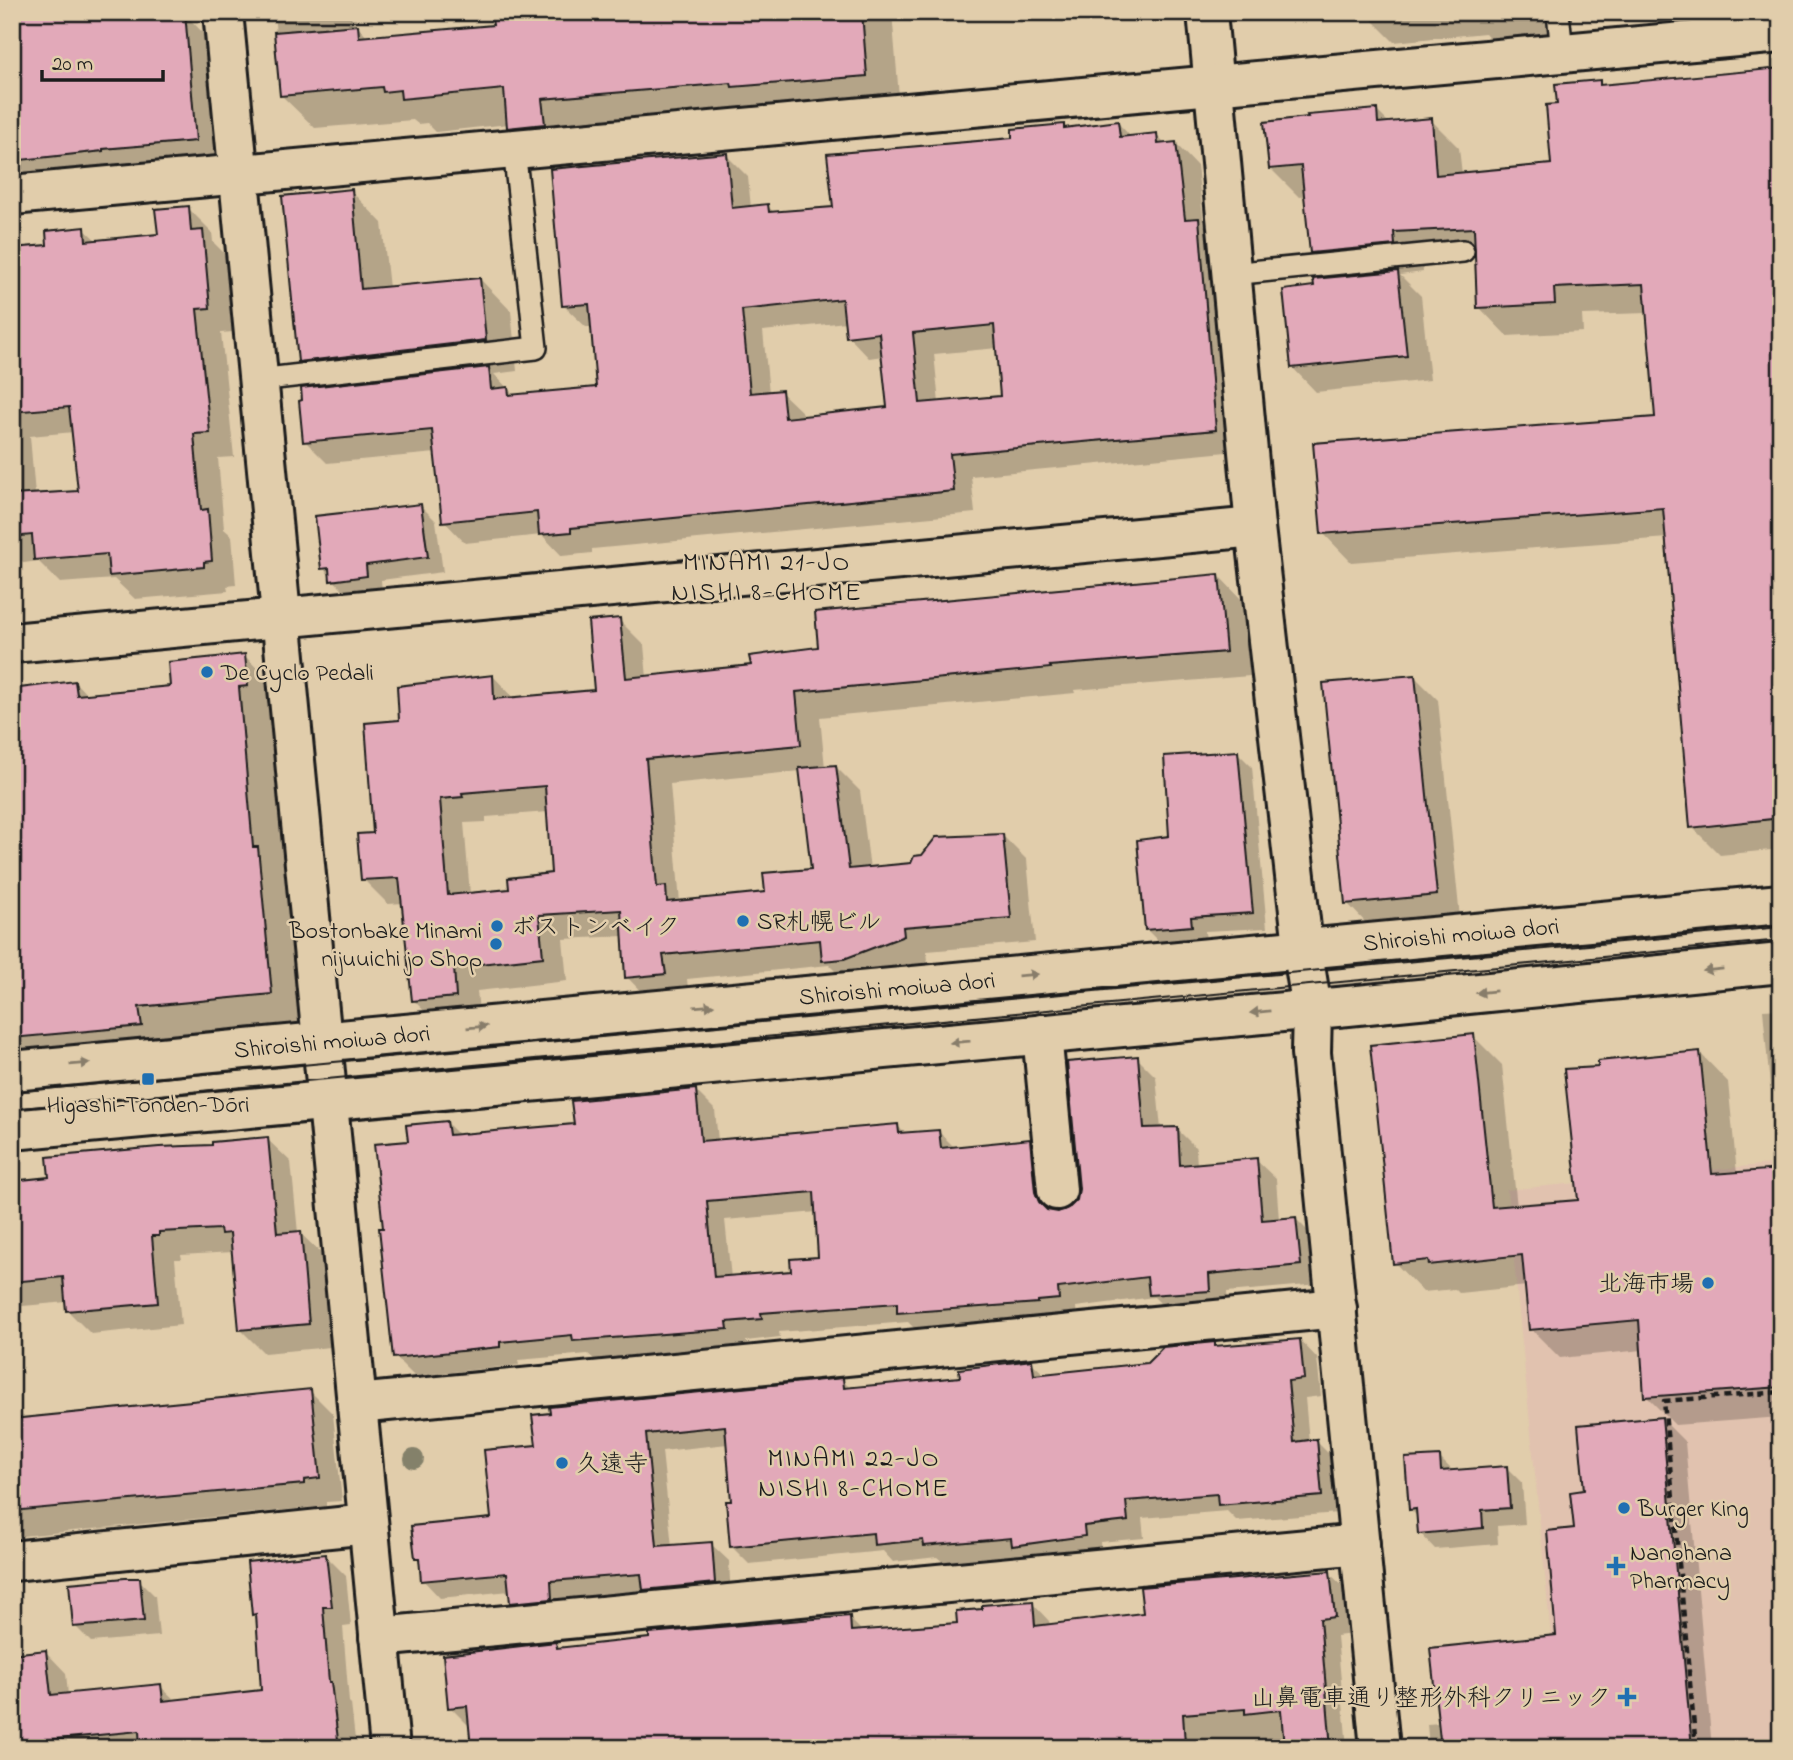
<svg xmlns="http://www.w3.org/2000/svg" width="1793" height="1760" viewBox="0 0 1793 1760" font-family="'Indie Flower','Klee One',sans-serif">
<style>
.built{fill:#e1c2af}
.shadow{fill:#0003;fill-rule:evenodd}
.building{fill:#e2a9b9;stroke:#1c1c1c;stroke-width:2;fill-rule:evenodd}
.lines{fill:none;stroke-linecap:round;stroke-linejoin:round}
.lane-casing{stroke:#1c1c1c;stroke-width:26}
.street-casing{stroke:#1c1c1c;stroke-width:44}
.secondary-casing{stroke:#1c1c1c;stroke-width:44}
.path{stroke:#1c1c1c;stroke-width:4.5;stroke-dasharray:7 5;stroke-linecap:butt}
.lane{stroke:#e1cdab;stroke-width:21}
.street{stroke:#e1cdab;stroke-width:38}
.secondary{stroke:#e1cdab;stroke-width:38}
.tram{stroke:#1c1c1c;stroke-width:2}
.tree{fill:#84816b}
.oneway{fill:#887d6b}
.poi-dot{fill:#1f6fb2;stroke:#e1cdab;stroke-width:2.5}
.labels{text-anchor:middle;stroke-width:5;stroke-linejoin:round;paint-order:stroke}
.poi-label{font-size:24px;fill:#1c1c1c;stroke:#e1cdab;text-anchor:start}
.street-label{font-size:24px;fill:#1c1c1c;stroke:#e1cdab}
.neighbourhood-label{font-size:26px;letter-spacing:2px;fill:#1c1c1c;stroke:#e1cdab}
</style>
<rect width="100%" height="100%" fill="#e1cdab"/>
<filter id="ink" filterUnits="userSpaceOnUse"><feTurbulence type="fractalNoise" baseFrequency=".0143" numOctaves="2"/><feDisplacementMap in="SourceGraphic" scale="14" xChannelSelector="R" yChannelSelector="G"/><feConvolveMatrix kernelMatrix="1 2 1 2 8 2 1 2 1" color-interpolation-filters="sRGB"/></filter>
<g filter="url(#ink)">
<path class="built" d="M1781,1163V1748H1562L1507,1190Z"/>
<g class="shadow">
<path d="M274,12H351L352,27H358L368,38L495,27L493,12H892L900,109L542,160L509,124L436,132L427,123L418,124L413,120L315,128L281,95Z"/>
<path d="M1372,12H1553L1555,37L1494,43L1485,33L1394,42L1373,21Z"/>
<path d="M1677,12H1755L1757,32L1698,38L1677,16Z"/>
<path d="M184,13L205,35L216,162L34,181L22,169L12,170V30Z"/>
<path d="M1781,70V849L1720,855L1692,827L1667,538L1351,562L1323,533L1657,418L1648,313L1582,315L1583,332L1507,336L1479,307L1477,257L1422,260L1423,272L1400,275L1421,296L1430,380L1316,392L1293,368L1316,288L1338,278L1312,252L1306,196L1299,197L1271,169L1376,110L1389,123L1431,120L1459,148L1462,174L1553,165L1559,106L1599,82L1604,86Z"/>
<path d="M1118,123L1132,138L1156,135L1166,145L1176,144L1197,166L1204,225L1220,241L1237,451L971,476L975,513L592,549V553L562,556L542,535L465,543L444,521L436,453L327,463L305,441L326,387L300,361L351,191L382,223L389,288L480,279L511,311L517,371L494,374L515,396L598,389L593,327H586L564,306L726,155L748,177L751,208L767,206L775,213L835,208L1014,139L1063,126L1066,129ZM846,322L848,336L869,358L883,356L888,409L803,418V413L781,392L769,393L763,331ZM998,348L1002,398L939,403L934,354Z"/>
<path d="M188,208L212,232L213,242L227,256L233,332L221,333L234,457L218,458L224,529L232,536L236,585L227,586L228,591L135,599L114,579L60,583L38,561L24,563L15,554H12V250L49,247L84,229L97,241L160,235ZM74,432L80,493L35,495L30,436Z"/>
<path d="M420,505L436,521L443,572L381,580L382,592L348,596L323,568Z"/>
<path d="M1219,576L1243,601L1250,676L1074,690L1075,693L820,717L825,768L836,767L860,791L870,869L912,864L1002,835L1027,860L1035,942L927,951L928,961L870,983L849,985L829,965L687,979L689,998L651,1002L627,977L624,936L563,939L567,981L477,991L480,1021L438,1024L413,1000L404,903L388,904L363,879L401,722L493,676L515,699L596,691L619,620L644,645L647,678L753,666L820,648ZM801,771L813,870L766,894L680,903L670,784ZM548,812L553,875L511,891L470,894L464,823L486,822V817Z"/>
<path d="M245,656L279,691L273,720L286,877L292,883L306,1028L12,1074V691L75,682L88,696L172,688Z"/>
<path d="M1414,676L1438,700L1460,918L1370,927L1347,903Z"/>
<path d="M1237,752L1252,767L1267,928L1205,931L1206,941L1162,945L1147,930L1171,838Z"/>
<path d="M1781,1009V1098L1770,1087L1763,1010Z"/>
<path d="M1473,1036L1502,1065L1517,1207L1579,1201L1600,1068L1700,1053L1728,1082L1737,1174L1781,1171V1417L1675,1425L1646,1396L1643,1350L1560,1358L1531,1329L1527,1286L1459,1293L1455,1289L1423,1292L1395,1263Z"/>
<path d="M1137,1058L1156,1077L1161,1129H1177L1196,1148L1197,1166L1256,1160L1276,1179L1279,1220L1296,1219L1315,1238L1319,1284L1227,1292L1228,1309L1170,1313L1154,1297L1076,1307L1077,1317L918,1332L908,1322L779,1332L780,1337L746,1341V1348L594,1359L588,1354L518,1360L519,1365L414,1376L395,1357L385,1230L410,1142L447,1123L460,1136L575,1125L696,1091L715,1110L718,1141L898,1126L906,1135L938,1131L955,1148L1029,1141L1049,1160L1054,1213L1059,1214L1071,1209L1078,1200ZM817,1212L820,1259L793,1273L731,1278L725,1220Z"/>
<path d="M267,1139L291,1162L298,1233H300L324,1256L331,1347L264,1353L240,1329L233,1252L181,1255L182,1259H175L181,1325L91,1334L67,1310V1302L12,1307V1183L51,1179L214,1146Z"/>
<path d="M1300,1340L1317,1358L1321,1396L1305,1398L1309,1442L1316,1441L1334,1459L1338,1513L1237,1521L1227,1511L1142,1518L1144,1538L1100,1542L1101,1553L1030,1562L1024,1555L943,1562L937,1557L893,1562L883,1551L749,1564L732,1547L733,1502L728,1444L662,1451L672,1547L711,1544L729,1561L731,1600L662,1606L647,1591L567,1598L569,1615L529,1619L511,1602L510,1591L440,1598L423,1580L421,1562L416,1557L493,1520L538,1446L842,1380L851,1389L961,1379L1031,1362L1046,1376L1148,1365L1214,1344L1218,1348Z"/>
<path d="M12,1388L16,1421L310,1391L333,1414L342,1501L326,1502V1506L12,1537Z"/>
<path d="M1662,1419L1685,1442L1712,1748H1429L1427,1724L1440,1723L1558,1637L1576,1530L1585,1492Z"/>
<path d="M1439,1457L1454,1472L1506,1467L1522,1483L1525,1524L1497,1526L1498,1544L1435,1549L1420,1533L1418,1517L1410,1509Z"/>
<path d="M326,1556L346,1576L351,1626L343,1627L349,1702L351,1704L356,1748H12L46,1652L66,1673L68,1695L160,1686L176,1701L263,1691L258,1618L254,1614Z"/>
<path d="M1329,1573L1347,1590L1352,1634L1337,1636L1347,1748H473L470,1725H468L450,1707L556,1644L561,1649L849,1618L863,1632L959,1625L1032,1603L1049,1621L1050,1626L1145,1615Z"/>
<path d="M139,1580L155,1596L159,1636L91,1642L75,1626Z"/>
</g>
<g class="building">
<path d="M23,12H185L196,141L103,149V151L12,161V17L23,16Z"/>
<path d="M491,12H862L867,76L732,87L731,83L542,99L545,124L507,128L504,89L401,99L400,90L383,92L382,87L280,96L274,32L358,25L359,37L493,25Z"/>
<path d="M1781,68V818L1690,828L1663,508L1321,534L1313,443L1655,417L1644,284L1554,288L1555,304L1477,308L1474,228L1394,232L1395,245L1310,253L1301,166L1269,169L1264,122L1308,117L1307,115L1377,109L1378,123L1432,118L1436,175L1551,164L1546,105L1557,104L1555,84L1600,80V85Z"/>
<path d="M1118,121L1120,137L1157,133L1158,144L1176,142L1185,219L1199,218L1216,430L950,454L954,491L571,528V532L539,535L537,512L442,522L432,430L303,442L299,401L302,400L301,388L489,367L491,389L508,387L509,395L596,387L589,304L562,306L550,169L727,153L732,208L768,204L769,212L833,207L827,154L1012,138V129L1064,124V128ZM842,299L846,337L879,333L887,407L785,418L782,390L750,393L742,310ZM994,325L1000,396L920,403L913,333Z"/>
<path d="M352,189L361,289L480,278L486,340L298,362L282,196Z"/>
<path d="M189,206L191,231L203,230L210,308L197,309L210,433L194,434L201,510L208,509L212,561L204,562V567L109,576L107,554L34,560L32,535L12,537V495L78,491L69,407L12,412V248L47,245L46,231L85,227L86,241L158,234L155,209Z"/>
<path d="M1398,271L1407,356L1291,368L1283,290L1314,286L1313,279Z"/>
<path d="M421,504L428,557L366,565L367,576L330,581L329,568L321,569L315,516Z"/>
<path d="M1219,574L1226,652L1050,666L1051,668L796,692L801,745L646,759L657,887L666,886L667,902L765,892L763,873L811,869L799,768L836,765L849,869L911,863L914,856L922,855L936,837L1003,834L1011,918L903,927L904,936L844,959L822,961L820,940L663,955L666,974L625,978L621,910L539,915L543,957L454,967L456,997L412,1001L399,878L361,880L357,834L373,833L365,723L399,720L397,686L493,675L494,699L594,690L588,621L620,618L626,678L751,665L749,656L818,647L815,612ZM545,786L551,873L508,878L509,889L448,895L440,799L463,797L462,793Z"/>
<path d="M245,654L248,686L239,687L253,847H258L272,994L139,1007L142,1026L12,1038V689L75,681L77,695L170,686L168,662Z"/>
<path d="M1415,675L1437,895L1345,904L1323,683Z"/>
<path d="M1238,751L1253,913L1191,917L1192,926L1145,930L1137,840L1169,836L1164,756Z"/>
<path d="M1474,1034L1492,1207L1578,1200L1564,1069L1598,1067V1061L1700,1051L1712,1174L1781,1169V1387L1644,1397L1639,1320L1529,1330L1522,1255L1429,1265L1428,1260L1393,1264L1370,1045Z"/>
<path d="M1138,1056L1144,1128L1178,1127L1180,1165L1257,1158L1262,1220L1296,1217L1301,1265L1209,1274L1210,1291L1149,1295L1147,1277L1058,1288L1059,1299L1038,1301V1303L897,1313V1303L761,1313L762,1319L727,1322L728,1329L573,1341L572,1335L500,1342V1347L393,1358L379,1228H383L374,1144L408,1141L406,1125L447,1121L449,1135L574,1124L571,1101L696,1089L701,1141L898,1124L899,1133L939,1130L941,1148L1030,1139L1035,1192L1039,1202L1047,1210L1058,1212L1070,1207L1077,1200L1079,1189L1067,1062ZM814,1192L818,1257L790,1259L791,1271L714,1277L707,1201Z"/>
<path d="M268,1137L277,1233L301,1231L309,1324L239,1330L230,1233L221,1234L220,1229L159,1232V1236H152L158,1303L66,1311L63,1277L12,1282V1181L49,1177L47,1157L159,1147L212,1145V1142Z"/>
<path d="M1300,1339L1304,1379L1288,1381L1294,1442L1317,1439L1322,1496L1218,1505L1217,1494L1126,1501L1128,1521L1084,1526L1085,1536L1012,1546L1011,1538L924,1546L923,1540L874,1545L873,1533L730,1547L726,1501H731L725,1426L646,1434L657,1546L712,1542L715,1583L643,1590L641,1574L551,1581L552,1599L510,1603L507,1573L421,1581L419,1558H415L411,1526L491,1518L484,1450L536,1445L532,1415L550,1413L549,1407L843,1378L844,1388L960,1377L959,1369L1032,1360L1034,1375L1147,1363L1163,1347L1215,1342V1346Z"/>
<path d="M311,1389L320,1478L304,1480V1484L12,1511V1419Z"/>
<path d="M1662,1417L1692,1748H1441L1430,1648L1556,1635L1547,1531L1574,1528L1570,1492L1584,1490L1578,1425Z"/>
<path d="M1440,1456L1441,1471L1507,1466L1510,1508L1482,1510L1483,1528L1418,1534L1416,1509L1409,1510L1405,1458Z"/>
<path d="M326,1554L332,1607H323L329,1682H331L339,1748H140L139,1731L48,1740L49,1748H12V1654L46,1650L51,1695L161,1684L163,1701L261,1690L256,1614L252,1615L247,1562Z"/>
<path d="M1330,1571L1335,1617L1320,1619L1331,1748H1284L1281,1710L1245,1714V1709L1183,1714L1185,1744L1132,1748H471L467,1706L448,1708L443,1655L556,1642L557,1648L649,1638V1633L850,1616L851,1631L957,1623L956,1611L982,1609V1605L1033,1601L1035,1626L1143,1613L1140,1587Z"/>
<path d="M125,1578H140L144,1621L73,1627L69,1583Z"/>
</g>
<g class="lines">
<g class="lane-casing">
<g id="lane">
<path d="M1558,12L1562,53"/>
<path d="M1231,274L1463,251"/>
<path d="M258,380L536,348L514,149"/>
</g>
</g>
<g class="street-casing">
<g id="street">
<path d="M223,12L390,1748"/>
<path d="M1207,12L1255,527L1306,972L1312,1009L1311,1053L1380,1748"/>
<path d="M12,195L1781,33"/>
<path d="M12,643L1255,527"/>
<path d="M1042,1034L1057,1190"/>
<path d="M357,1404L1337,1308"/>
<path d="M12,1561L368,1524"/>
<path d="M379,1637L1360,1544"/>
</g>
</g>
<g class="secondary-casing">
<g id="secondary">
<path d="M12,1071L1781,904"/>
<path d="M12,1130L1348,1006L1781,963"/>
</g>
</g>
<path class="path" d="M1696,1748L1664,1401L1781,1392"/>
<use href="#lane" class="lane"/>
<use href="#street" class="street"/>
<use href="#secondary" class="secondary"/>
<g class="tram">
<path d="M12,1092L1781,927"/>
<path d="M12,1109L1781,940"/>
</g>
</g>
<circle class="tree" cx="414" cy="1459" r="10"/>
<defs><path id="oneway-solid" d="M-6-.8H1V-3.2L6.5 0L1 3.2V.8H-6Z" transform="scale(1.75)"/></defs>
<g class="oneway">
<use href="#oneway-solid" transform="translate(1713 970) rotate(174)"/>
<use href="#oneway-solid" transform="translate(1028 975) rotate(-5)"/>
<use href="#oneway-solid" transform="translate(1486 992) rotate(174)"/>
<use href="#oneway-solid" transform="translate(704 1006) rotate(-5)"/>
<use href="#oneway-solid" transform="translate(1260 1012) rotate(174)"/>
<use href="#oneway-solid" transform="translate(477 1027) rotate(-5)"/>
<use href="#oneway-solid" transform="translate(960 1042) rotate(175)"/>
<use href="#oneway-solid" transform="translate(80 1064) rotate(-5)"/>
</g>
</g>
<g class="poi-dot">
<circle cx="207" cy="672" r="7"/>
<circle cx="743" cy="921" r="7"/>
<circle cx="497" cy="926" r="7"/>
<circle cx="496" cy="944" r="7"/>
<rect x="141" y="1072" width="14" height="14" rx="3.5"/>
<circle cx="1708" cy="1283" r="7"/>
<circle cx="562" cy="1463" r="7"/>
<circle cx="1624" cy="1508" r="7"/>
<path d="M1612.5 1555.5h7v7h7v7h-7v7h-7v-7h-7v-7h7z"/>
<path d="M1623.5 1686.5h7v7h7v7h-7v7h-7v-7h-7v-7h7z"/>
</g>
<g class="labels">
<g class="poi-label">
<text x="221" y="680">De Cyclo Pedali</text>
<text x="757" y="929">SR札幌ビル</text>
<text x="511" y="934">ボストンベイク</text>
<text x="482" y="938" text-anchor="end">Bostonbake Minami<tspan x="482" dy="28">nijuuichi jo Shop</tspan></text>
<text x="148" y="1112" text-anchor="middle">Higashi-Tonden-Dōri</text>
<text x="1694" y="1291" text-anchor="end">北海市場</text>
<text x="576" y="1471">久遠寺</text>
<text x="1638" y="1516">Burger King</text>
<text x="1630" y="1560">Nanohana<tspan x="1630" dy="28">Pharmacy</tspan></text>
<text x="1611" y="1705" text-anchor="end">山鼻電車通り整形外科クリニック</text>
</g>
<g class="street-label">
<text transform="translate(1461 934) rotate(-5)" y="8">Shiroishi moiwa dori</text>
<text transform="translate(897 988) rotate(-5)" y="8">Shiroishi moiwa dori</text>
<text transform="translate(332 1041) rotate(-5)" y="8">Shiroishi moiwa dori</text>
</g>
<g class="neighbourhood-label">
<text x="767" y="570">MINAMI 21-JO<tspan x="767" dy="30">NISHI 8-CHOME</tspan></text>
<text x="854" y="1466">MINAMI 22-JO<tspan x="854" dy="30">NISHI 8-CHOME</tspan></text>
</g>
</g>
<rect width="1793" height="1760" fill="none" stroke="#e1cdab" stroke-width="42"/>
<rect x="21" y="21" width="1751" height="1718" fill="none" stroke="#1c1c1c" stroke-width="2.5" filter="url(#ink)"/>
<path d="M42 70v10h121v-10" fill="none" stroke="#1c1c1c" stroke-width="3.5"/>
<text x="52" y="70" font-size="21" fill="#1c1c1c" stroke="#e1cdab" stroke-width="5" paint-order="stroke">20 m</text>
</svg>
